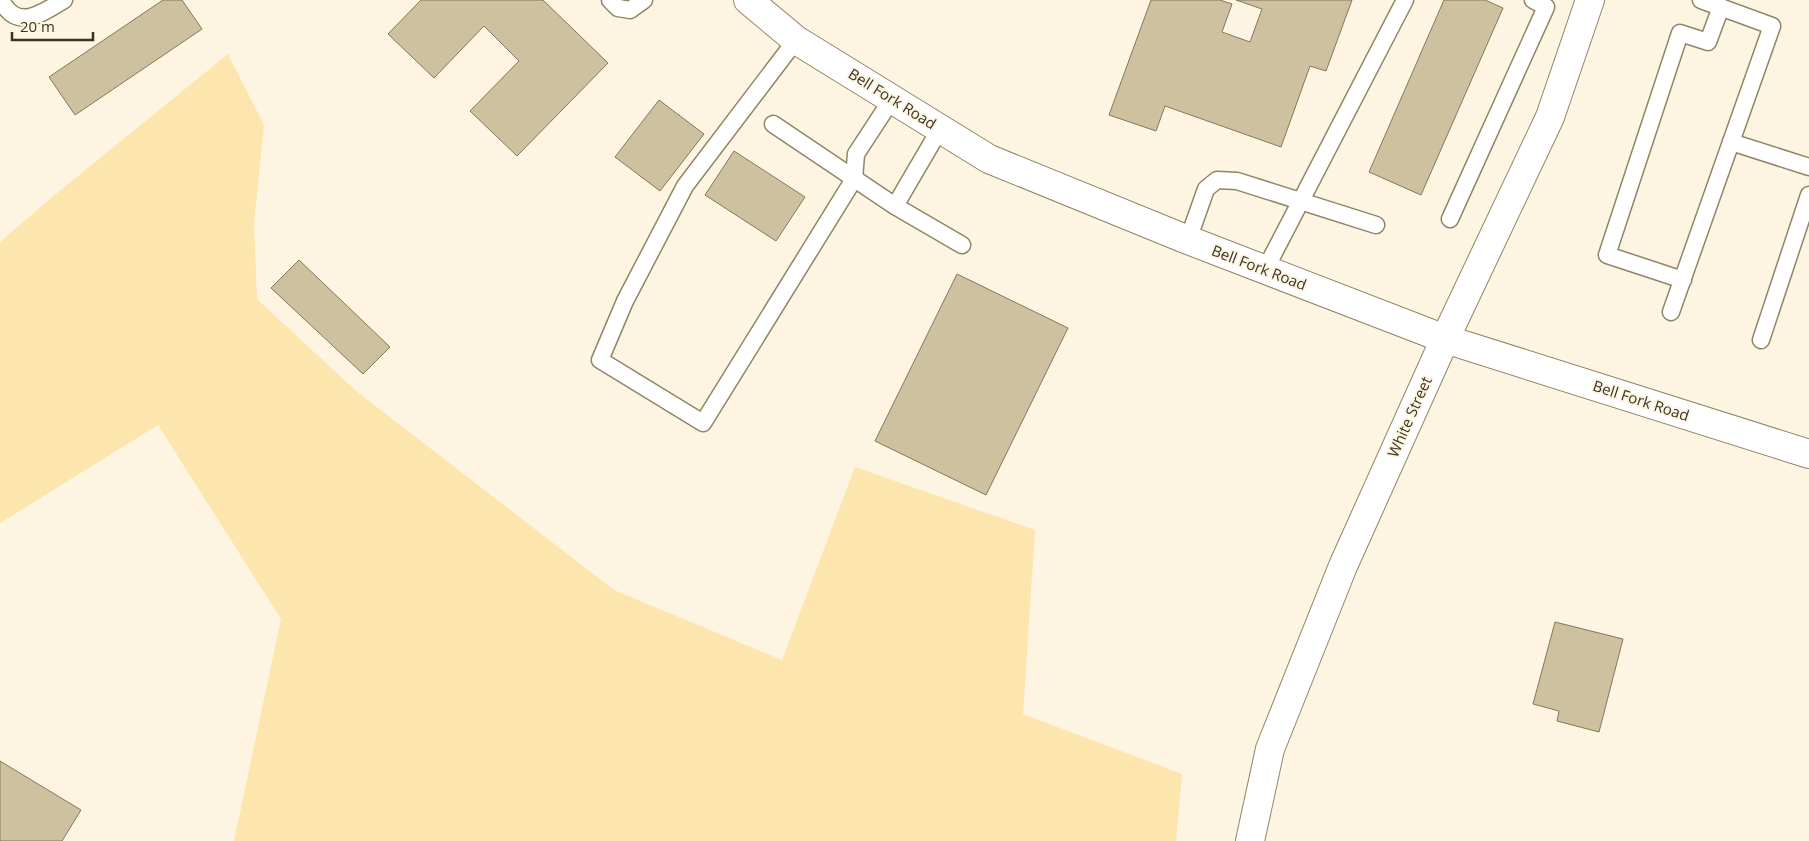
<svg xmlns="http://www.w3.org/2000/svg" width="1809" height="841" viewBox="0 0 1809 841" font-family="'Open Sans',sans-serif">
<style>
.green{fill:#fce6ad}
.building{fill:#cdc1a0;stroke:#84785a}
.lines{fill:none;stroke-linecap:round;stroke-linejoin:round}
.service-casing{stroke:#918566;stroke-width:19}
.minor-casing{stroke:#918566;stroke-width:30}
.tertiary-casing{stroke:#918566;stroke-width:30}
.secondary-casing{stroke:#918566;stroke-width:30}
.service{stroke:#fff;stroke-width:16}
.minor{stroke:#fff;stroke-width:28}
.tertiary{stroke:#fff;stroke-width:28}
.secondary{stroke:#fff;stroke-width:28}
.labels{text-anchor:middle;stroke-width:4;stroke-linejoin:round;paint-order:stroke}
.street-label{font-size:15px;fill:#393427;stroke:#fdf5e1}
</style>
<rect width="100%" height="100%" fill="#fdf5e1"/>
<path class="green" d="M228,54L264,125L254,223L257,299L356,391L614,590L782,660L855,467L1035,530L1023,714L1182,774L1176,841H234L281,619L158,425L0,523V242L51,198Z"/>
<g class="building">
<path d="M163,0H182L202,29L75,115L49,77Z"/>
<path d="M421,0H543L608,63L517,156L470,111L519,61L484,26L434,78L388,34Z"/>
<path d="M1151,0H1220L1232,4L1222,32L1250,42L1262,9L1236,0H1352L1326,71L1310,66L1281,147L1165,106L1156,131L1109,115Z"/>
<path d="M1444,0H1485L1503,8L1421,195L1369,172Z"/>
<path d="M659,100L704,134L660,191L615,157Z"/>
<path d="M734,151L805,197L776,241L705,195Z"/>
<path d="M299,260L390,347L363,374L271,288Z"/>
<path d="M957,274L1068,328L986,495L875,441Z"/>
<path d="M1555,622L1623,639L1599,732L1557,721L1559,711L1533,704Z"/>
<path d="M0,761L81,810L62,841H0Z"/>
</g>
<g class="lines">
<g class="service-casing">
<g id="service">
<path d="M1,0C17,32 42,13 64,0"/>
<path d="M610,0L618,8L630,10L644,0"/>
<path d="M796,40L685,186L625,301L600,360L703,423L854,179L856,154L892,99"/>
<path d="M773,124L895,206L962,245"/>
<path d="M1731,142L1809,167"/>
<path d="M895,206L940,129"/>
<path d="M1450,219L1546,7L1533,0"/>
<path d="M1188,240L1206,189L1217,180L1237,181L1376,225"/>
<path d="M1265,270L1405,0"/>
<path d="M1683,280L1607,255L1680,33L1708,42L1721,7"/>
<path d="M1671,312L1772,26L1701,0"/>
<path d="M1761,340L1809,195"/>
</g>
</g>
<g class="minor-casing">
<path id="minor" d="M1445,339L1550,117L1590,0"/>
</g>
<g class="tertiary-casing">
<path id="tertiary" d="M1250,841L1270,749L1343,566L1445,339"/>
</g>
<g class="secondary-casing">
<path id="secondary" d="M748,0L796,40L989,159L1188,240L1445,339L1809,454"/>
</g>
<use href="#service" class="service"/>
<use href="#minor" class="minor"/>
<use href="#tertiary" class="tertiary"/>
<use href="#secondary" class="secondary"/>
</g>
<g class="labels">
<g class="street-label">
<text transform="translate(892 99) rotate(32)" y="5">Bell Fork Road</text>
<text transform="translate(1259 268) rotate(21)" y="5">Bell Fork Road</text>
<text transform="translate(1641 401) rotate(18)" y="5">Bell Fork Road</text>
<text transform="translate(1410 417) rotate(-66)" y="5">White Street</text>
</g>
</g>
<path d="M12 32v8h81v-8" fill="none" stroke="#393427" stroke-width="2.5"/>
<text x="20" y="32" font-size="15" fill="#393427" stroke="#fdf5e1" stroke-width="4" paint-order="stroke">20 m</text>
</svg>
